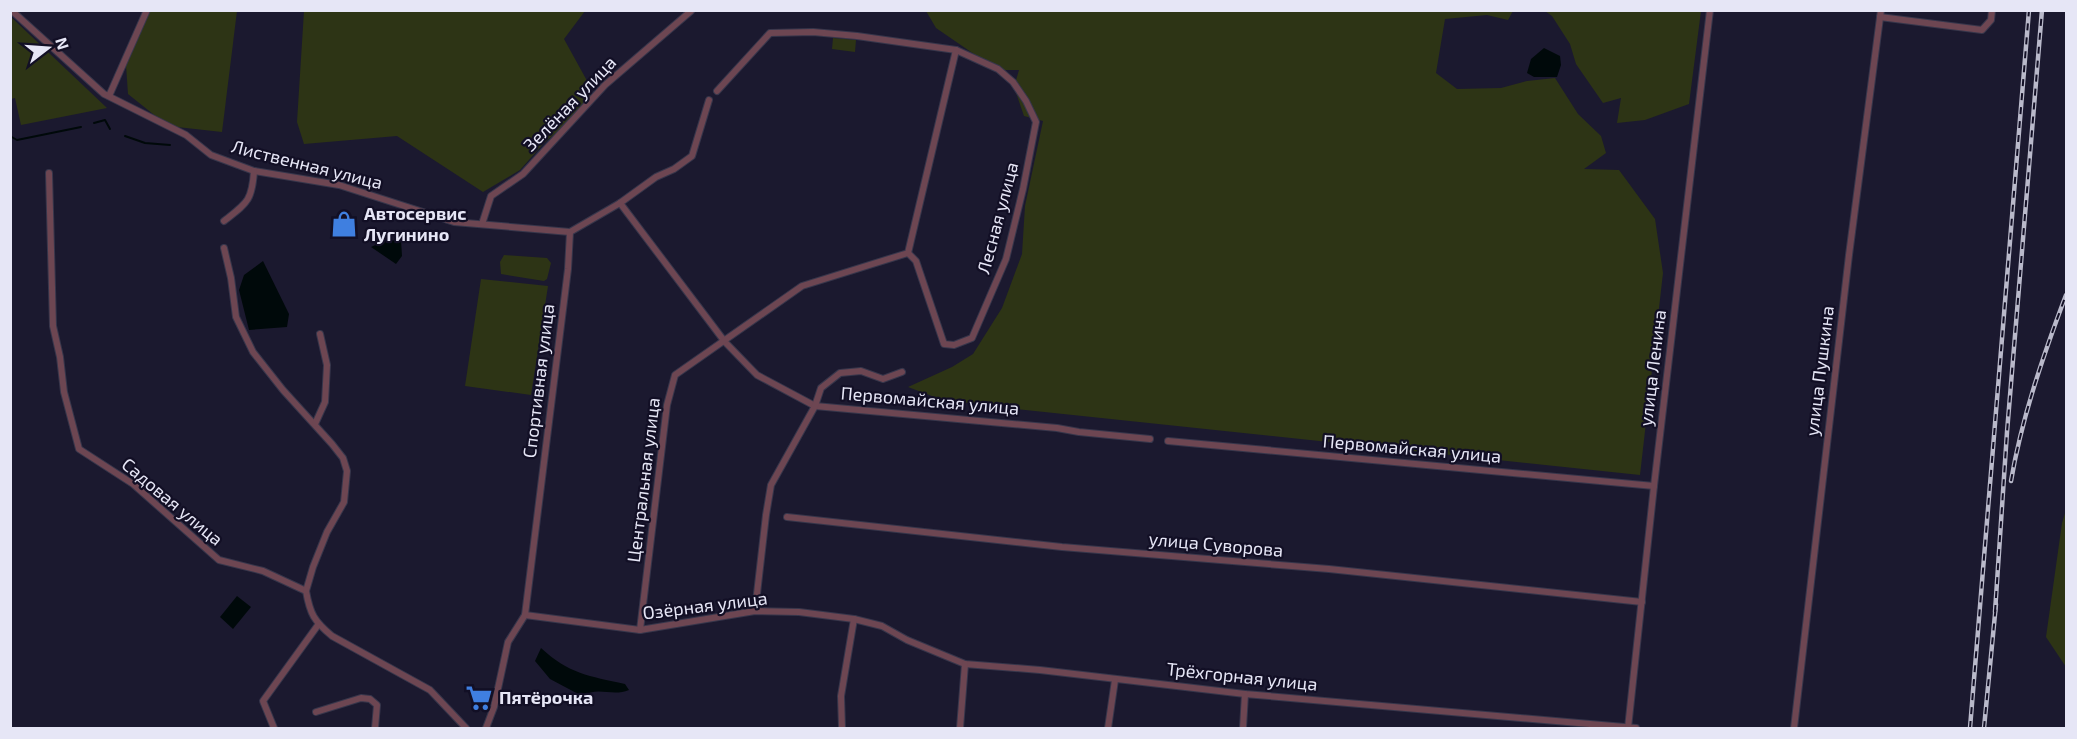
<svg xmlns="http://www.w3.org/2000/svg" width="2077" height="739" viewBox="0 0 2077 739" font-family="'Exo 2',sans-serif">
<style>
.green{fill:#2d3415}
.water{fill:#00090a}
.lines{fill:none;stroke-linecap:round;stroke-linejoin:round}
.stream{stroke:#00090a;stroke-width:2}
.street-casing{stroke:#37364b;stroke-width:8}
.street{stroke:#6d4652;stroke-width:6}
.rail-casing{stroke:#b9b9ca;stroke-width:4.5}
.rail{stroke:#120f25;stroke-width:2;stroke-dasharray:7;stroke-linecap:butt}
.labels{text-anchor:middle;stroke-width:4.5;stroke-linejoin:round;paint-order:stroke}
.street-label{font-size:18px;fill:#e6e6f6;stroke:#120f25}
.poi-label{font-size:18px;font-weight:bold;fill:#e6e6f6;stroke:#120f25;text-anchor:start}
</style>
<rect width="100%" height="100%" fill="#1b192f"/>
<g class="green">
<path d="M150,11H237L222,132L168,126L128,94L126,65Z"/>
<path d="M304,11H585L564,39L591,88L590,104L544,143L520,170L483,192L397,136L304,144L297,122Z"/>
<path d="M926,11H1513L1508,20L1487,15L1445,19L1436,73L1457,89L1501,88L1527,81L1555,78L1578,114L1601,136L1606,153L1584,169L1619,170L1655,219L1663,273L1640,475L998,407L940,399L908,387L952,367L973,354L1002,308L1022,254L1025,206L1043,121L1024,116L1014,87L1019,70H1002L987,63L936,28Z"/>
<path d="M1545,11H1701L1689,104L1645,120L1617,123L1621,98L1603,103L1576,64L1570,44L1552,16Z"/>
<path d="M10,17H11L107,108L21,125L15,98L11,99Z"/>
<path d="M833,38L856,40L855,52L832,49Z"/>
<path d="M504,255L547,258L551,263L547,279L544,281L501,274L500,262Z"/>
<path d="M481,279L548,286L531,395L465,386Z"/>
<path d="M2066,510V667L2046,637L2062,523Z"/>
</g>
<g class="water">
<path d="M1544,48L1560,56L1561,65L1557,77H1534L1527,73L1531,59Z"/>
<path d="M401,240L402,256L396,264L371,247L384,241Z"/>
<path d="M263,261L289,314L287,327L249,330L239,290L244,275Z"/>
<path d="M237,596L251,607L233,629L220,617Z"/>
<path d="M541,648C569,674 589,676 625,684L629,690C612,697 598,686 582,696L550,679L535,661Z"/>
</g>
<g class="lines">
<g class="stream">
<path d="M94,123L105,120L110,129"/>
<path d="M10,136L17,140L81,127"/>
<path d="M125,136L145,143L170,145"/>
</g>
<g class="street-casing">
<g id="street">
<path d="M11,10L104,94L186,135L211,155L254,171L339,185L454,222L570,232"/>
<path d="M1880,17L1982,30L1991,20L1992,10"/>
<path d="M717,91L770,33L813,32L857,36L956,50L998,69L1013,82L1026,101L1036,122L1023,189L1006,259L972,338L954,345L944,344L916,261L908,253"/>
<path d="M109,96L147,10"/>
<path d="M49,173L53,326L60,357L64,392L79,449L133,484L219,560L263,571L306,591C310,614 314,621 332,636L430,690L466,728"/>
<path d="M620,203L725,342L757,375L815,406L1057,428L1079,432L1150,439"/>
<path d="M224,221C247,203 252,201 254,171"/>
<path d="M482,224L491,196L523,174L605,85L691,11"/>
<path d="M224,248L231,278L236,317L253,352L283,390L332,444L343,458L347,471L344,502L327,532L313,567L306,591"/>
<path d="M315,424L325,402L327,365L320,334"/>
<path d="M1168,441L1654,486"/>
<path d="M787,517L1062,547L1329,569L1642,602"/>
<path d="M755,611L766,515L771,485L815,406L821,388L840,373L861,371L883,379L902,372"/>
<path d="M525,615L640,630L755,611L799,612L854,619L882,626L907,640L965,664L1040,670L1245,694L1636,728"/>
<path d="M640,630L667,405L675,375L802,286L908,253L956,50"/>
<path d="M316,712L361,698L370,699L377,705L375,728"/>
<path d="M274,728L263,701L318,625"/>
<path d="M486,728L494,707L508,642L525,615L568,269L570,232L620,203L656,177L674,169L692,156L709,100"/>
<path d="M842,728L841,696L854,619"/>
<path d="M960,728L965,664"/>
<path d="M1108,728L1115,680"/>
<path d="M1243,728L1245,694"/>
<path d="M1628,728L1654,486L1710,10"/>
<path d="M1794,728L1849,255L1881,10"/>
</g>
</g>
<use href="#street" class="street"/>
<g class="rail-casing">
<g id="rail">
<path d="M2011,481C2022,417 2043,356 2066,295"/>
<path d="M1995,612L2007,432L2042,10"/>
<path d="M1970,728L2029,10"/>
<path d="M1984,728L1996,604"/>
</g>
</g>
<use href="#rail" class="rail"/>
</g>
<defs>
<g id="shop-bare" transform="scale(2.07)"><path d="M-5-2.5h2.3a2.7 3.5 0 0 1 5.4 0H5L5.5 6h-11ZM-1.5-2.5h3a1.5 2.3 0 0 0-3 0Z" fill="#3f7fe0" stroke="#120f25" stroke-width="2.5" paint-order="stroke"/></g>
<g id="supermarket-bare" transform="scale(2.07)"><path d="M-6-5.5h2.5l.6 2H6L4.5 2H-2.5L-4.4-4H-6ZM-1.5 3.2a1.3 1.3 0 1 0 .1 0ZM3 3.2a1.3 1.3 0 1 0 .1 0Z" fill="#3f7fe0" stroke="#120f25" stroke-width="2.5" paint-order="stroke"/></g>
</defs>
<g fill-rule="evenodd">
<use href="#shop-bare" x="344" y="224"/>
<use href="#supermarket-bare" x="479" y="698"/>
</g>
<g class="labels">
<g class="street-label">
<text transform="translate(570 104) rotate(-46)" y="6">Зелёная улица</text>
<text transform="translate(307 165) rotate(14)" y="6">Лиственная улица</text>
<text transform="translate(998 218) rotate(-75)" y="6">Лесная улица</text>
<text transform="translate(1653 368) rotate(-83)" y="6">улица Ленина</text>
<text transform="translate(1820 371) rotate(-83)" y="6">улица Пушкина</text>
<text transform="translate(539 381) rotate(-83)" y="6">Спортивная улица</text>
<text transform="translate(930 401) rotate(5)" y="6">Первомайская улица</text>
<text transform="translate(1412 449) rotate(5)" y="6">Первомайская улица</text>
<text transform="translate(644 480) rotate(-83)" y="6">Центральная улица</text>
<text transform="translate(172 502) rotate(40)" y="6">Садовая улица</text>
<text transform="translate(1216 545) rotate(5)" y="6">улица Суворова</text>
<text transform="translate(705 606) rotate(-7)" y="6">Озёрная улица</text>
<text transform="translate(1242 677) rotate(6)" y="6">Трёхгорная улица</text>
</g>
<g class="poi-label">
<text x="364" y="220">Автосервис<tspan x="364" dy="21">Лугинино</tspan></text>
<text x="499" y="704">Пятёрочка</text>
</g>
</g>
<rect width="2077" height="739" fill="none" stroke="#e6e6f6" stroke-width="24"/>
<g transform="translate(48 48) rotate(73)" stroke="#120f25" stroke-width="4.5" paint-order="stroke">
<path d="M0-4.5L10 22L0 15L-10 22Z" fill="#e6e6f6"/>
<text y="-9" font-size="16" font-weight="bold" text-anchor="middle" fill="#e6e6f6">N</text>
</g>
</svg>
